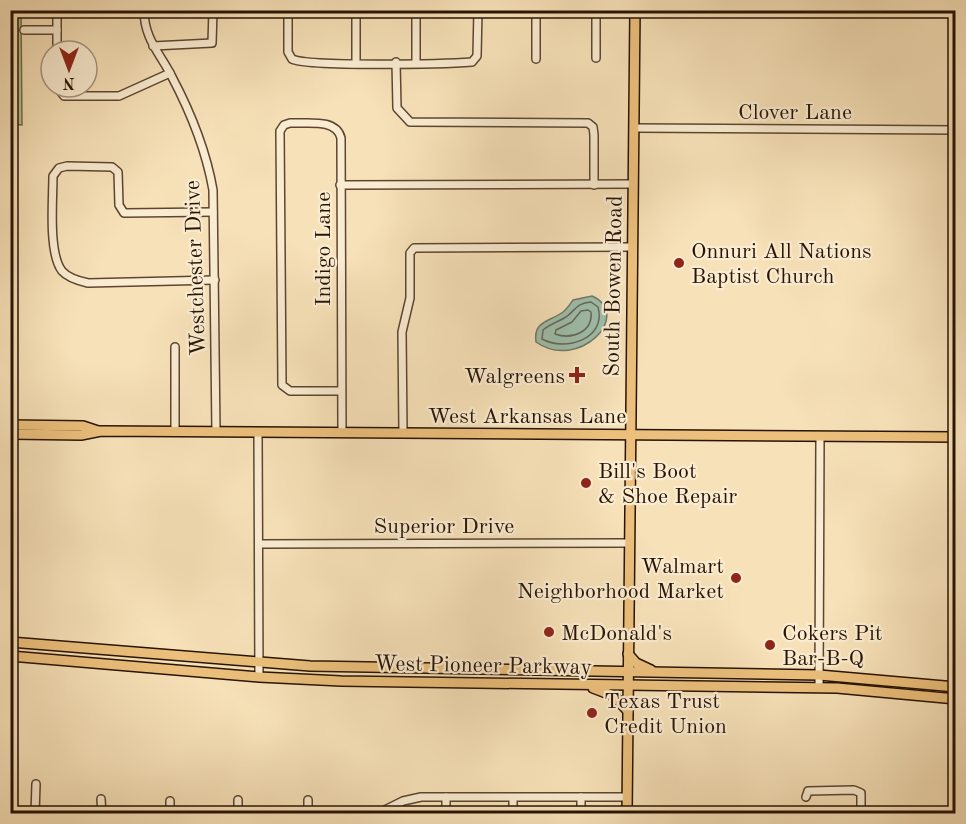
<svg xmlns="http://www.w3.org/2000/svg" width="966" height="824" viewBox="0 0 966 824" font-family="'Old Standard TT',serif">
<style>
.green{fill:#b8c492;stroke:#706c4b;stroke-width:1.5}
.water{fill:#9ebeab;stroke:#6f7a68;stroke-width:1.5}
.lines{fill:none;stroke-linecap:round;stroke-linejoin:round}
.shore{stroke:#636858;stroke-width:1.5}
.minor-casing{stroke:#5c4631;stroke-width:10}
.major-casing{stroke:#281304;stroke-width:12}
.minor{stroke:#faecd1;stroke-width:7}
.major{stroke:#ecc07c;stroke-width:9}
.poi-dot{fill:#8f2418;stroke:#faecd1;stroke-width:2}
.labels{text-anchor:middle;stroke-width:4.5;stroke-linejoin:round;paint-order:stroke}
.street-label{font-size:22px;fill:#281304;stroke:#faecd1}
.poi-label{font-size:22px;fill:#281304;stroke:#faecd1;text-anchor:start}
</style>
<rect width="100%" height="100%" fill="#f7e1b8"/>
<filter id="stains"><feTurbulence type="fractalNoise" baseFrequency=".00333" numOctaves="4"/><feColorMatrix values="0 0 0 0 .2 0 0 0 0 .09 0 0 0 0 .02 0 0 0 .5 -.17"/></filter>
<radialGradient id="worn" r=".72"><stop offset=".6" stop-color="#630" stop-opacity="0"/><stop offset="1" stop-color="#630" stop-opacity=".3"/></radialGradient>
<path class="green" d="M11,11H21L22,125L11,124Z"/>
<path class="water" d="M592,296C634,315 578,372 536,342C533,321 549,322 563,312C567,309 570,304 573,300Z"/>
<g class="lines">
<g class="shore">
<path d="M591,302L598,307C607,339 565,352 542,339L543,330C550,324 558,322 566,317C576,310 576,303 591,302Z"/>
<path d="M588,310L591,312C593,332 572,340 555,334L556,330L572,322L581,311Z"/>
</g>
<g class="minor-casing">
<g id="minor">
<path d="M57,10V51"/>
<path d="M144,10C144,39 160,53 172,77C191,113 206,150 213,190L216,432"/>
<path d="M288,10V52L292,59C308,67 447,64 472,62L477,56L478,10"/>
<path d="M356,10V62"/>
<path d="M536,10V59"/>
<path d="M24,30H57"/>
<path d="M153,46L212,43L213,10"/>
<path d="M596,58V10"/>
<path d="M396,62L397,108L410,122L588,123L593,127L594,135V185"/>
<path d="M416,62V10"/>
<path d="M57,87L64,96H119L170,73"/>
<path d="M634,128L956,130"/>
<path d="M340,185L633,184"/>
<path d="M213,212L124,213L119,205L118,172L112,167L67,166L59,168L53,176C53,199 48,253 62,271C68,278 79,281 88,283L215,280"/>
<path d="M175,347V432"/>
<path d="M341,391H290L282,385L280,131L284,125L290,123C307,124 336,118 341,138L342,433"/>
<path d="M258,432L259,677"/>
<path d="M403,433L402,332L410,298V253L414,248L632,247"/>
<path d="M259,544L629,543"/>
<path d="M819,688L820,437"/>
<path d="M446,797V814"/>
<path d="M581,797V814"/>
<path d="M806,797L808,791L854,790L861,793V814"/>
<path d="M101,799L102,814"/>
<path d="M238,800V814"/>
<path d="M35,814L36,784"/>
<path d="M170,814V801"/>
<path d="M308,814V800"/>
<path d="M377,814L403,801L421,797H627"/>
<path d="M513,814V798"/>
</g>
</g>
<g class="major-casing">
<g id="major">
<path d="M10,425L83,426L98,431"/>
<path d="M10,434L81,435L101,431L956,437"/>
<path d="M10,642L310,666L819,675L956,687"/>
<path d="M628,654L636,663L651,670"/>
<path d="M10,656L259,677L341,681L837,688L956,699"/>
<path d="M593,688L614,696L628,711"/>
<path d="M627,814L635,10"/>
</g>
</g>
<use href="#minor" class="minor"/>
<use href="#major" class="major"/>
</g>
<g class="poi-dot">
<circle cx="679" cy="263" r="6"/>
<path d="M574 366h6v6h6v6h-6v6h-6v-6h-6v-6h6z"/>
<circle cx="586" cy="483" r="6"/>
<circle cx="736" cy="578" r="6"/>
<circle cx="549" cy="632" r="6"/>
<circle cx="770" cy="645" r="6"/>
<circle cx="592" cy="713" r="6"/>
</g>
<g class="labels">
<g class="street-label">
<text x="795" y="119">Clover Lane</text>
<text transform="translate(322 249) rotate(-90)" y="8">Indigo Lane</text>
<text transform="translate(194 268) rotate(-92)" y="8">Westchester Drive</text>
<text transform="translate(612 286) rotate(-89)" y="8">South Bowen Road</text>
<text x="527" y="423">West Arkansas Lane</text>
<text x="444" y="533">Superior Drive</text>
<text transform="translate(483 664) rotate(1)" y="8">West Pioneer Parkway</text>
</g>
<g class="poi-label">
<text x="691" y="258">Onnuri All Nations<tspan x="691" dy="25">Baptist Church</tspan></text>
<text x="565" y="383" text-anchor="end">Walgreens</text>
<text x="598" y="478">Bill's Boot<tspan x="598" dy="25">&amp; Shoe Repair</tspan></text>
<text x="724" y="573" text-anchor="end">Walmart<tspan x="724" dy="25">Neighborhood Market</tspan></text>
<text x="561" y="640">McDonald's</text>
<text x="782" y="640">Cokers Pit<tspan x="782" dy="25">Bar-B-Q</tspan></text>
<text x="604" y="708">Texas Trust<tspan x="604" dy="25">Credit Union</tspan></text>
</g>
</g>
<rect width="966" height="824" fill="none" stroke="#f7e1b8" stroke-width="36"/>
<rect x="12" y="12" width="942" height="800" fill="none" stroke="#281304" stroke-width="3"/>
<rect x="18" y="18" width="930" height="788" fill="none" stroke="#281304" stroke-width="1.5"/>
<g transform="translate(69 69) rotate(180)"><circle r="28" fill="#faecd1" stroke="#a6957f" stroke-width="1.5"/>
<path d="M0-4.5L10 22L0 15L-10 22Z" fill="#8f2418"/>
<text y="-9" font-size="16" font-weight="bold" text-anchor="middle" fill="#281304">N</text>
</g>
<rect width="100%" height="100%" filter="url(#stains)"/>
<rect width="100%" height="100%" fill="url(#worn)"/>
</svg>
